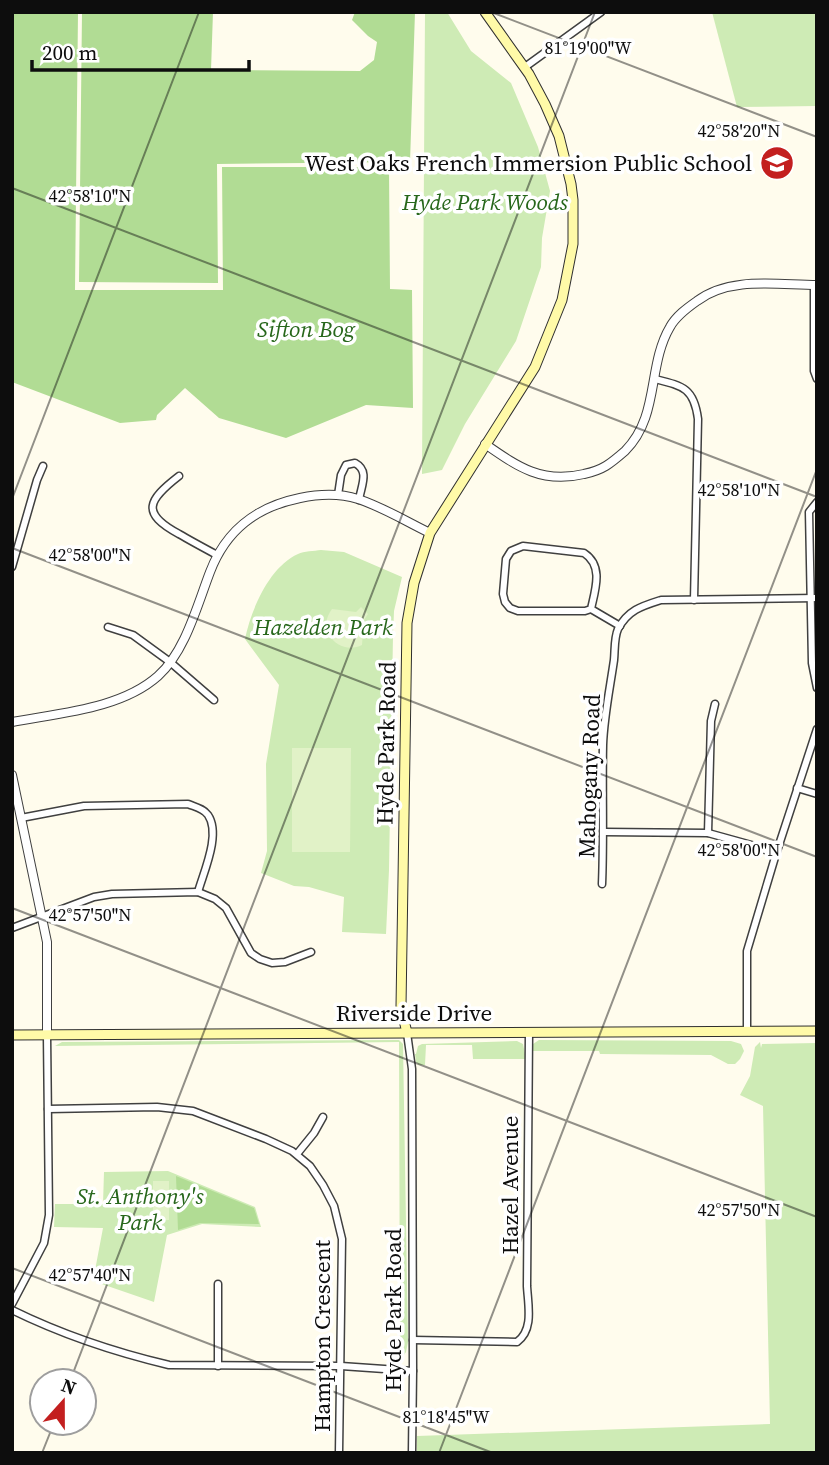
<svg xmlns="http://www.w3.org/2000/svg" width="829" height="1465" viewBox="0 0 829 1465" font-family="'Source Serif 4',serif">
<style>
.green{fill:#ceebb5}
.forest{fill:#b1dc94}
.pitch{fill:#e1f2c7}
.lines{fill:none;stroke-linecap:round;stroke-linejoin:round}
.minor-casing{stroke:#404040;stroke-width:9}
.tertiary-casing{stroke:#404040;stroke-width:10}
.secondary-casing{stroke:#2f2f2f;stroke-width:11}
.minor{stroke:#fff;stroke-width:6}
.tertiary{stroke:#fff;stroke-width:8}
.secondary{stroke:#fffaa8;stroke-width:9}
.ticks{fill:none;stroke:#0d0d0d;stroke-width:2;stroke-opacity:0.45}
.labels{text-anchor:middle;stroke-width:7;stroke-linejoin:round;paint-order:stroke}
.poi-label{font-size:23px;fill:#0d0d0d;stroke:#fff;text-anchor:end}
.park-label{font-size:23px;font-style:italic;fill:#27671b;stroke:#fff}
.street-label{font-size:23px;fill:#0d0d0d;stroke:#fff}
.ticks-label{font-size:18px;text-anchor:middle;fill:#0d0d0d;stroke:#fff;stroke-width:7;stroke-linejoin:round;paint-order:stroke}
</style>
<rect width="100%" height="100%" fill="#fffced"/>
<g class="green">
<path d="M425,12H447L471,51L511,83L538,147L550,191L542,238L541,267L516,341L465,424L442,470L422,474Z"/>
<path d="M712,12H817V106L737,107Z"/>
<path d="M321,550L344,552L402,577L394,611L393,635L389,870L386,934L342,932L344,897L309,887L294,886L261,873L267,851L266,764L279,685L245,639C251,610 269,567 298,554C304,551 314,551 321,550Z"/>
<path d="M399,1040L403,1044L408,1342L406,1352L400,1361L399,1042L55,1046L62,1042Z"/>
<path d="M539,1040L731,1041L741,1044L744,1051L740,1059L735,1064H728L711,1055L600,1054L599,1051H533V1044Z"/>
<path d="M517,1041L523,1044L526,1059H473L472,1045H426L425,1065H419L416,1062L415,1054H416L418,1046L422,1044Z"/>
<path d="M760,1042L761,1048L762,1044L817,1043V1453H417V1436L770,1424L763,1106L740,1095L750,1076L755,1047Z"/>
<path d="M168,1171L255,1207L261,1227L202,1224L167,1235L154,1302L93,1281L103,1228L54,1227L55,1204H103L104,1172Z"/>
</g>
<g class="forest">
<path d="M12,12H78L75,290H223L222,167H389L390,289L412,290L413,408L366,405L286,438L219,418L185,388L157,415L156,420L120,423L12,382Z"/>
<path d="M82,12H213L211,70L360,71L374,60L377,42L368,36L352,20L355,12H415L410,162L217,164L218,283L79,282Z"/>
<path d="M176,1176L254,1208L259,1224L200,1223L178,1230Z"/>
</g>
<g class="pitch">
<path d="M361,607L368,614L364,620L362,645C340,656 315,631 332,609L356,612Z"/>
<path d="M292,748H351L350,852H292Z"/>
<path d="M153,1181H169V1220L153,1221Z"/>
</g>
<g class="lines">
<g class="minor-casing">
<g id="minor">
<path d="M525,67L601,12"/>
<path d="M814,285V371L817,379"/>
<path d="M655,379C683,386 694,388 698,419L694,600"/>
<path d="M179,476C148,500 140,513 179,534C191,541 204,548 217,555"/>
<path d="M338,495L341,475L346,465L355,463C370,471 361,486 359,500"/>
<path d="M817,502L809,512L812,663L817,688"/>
<path d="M12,567L37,480L43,466"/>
<path d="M591,609C595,590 604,566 584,553L523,546L511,551L506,559L503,594L505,602L510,608L518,611H585L591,609L620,626"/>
<path d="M108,627L133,635L170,662L214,700"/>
<path d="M797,788L817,794"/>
<path d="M21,818L84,806L188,804C195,807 203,808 208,815C221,834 204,871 198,892"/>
<path d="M604,832L708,833L755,846L776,854"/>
<path d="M708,833L711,721L715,704"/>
<path d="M602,884C604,838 602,791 603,745C604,716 610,688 614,660C615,650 614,638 618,629C628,610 642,606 661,600L817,598"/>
<path d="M12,928L94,897L112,894L198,892L215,899L226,908L251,953L260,959L272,963L285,962L311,952"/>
<path d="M747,1031V951L776,854L817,729"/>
<path d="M407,1033L412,1069L413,1371L412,1453"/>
<path d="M48,1109L157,1107L193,1111L266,1139L292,1151L310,1166L323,1185L334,1206L342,1239L339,1453"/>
<path d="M297,1154L314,1133L323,1117"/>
<path d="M218,1284V1366"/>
<path d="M12,1304L44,1243L49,1215L47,1035"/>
<path d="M12,1310C63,1335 114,1352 169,1365L341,1366L413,1371"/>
<path d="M413,1340L517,1342C534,1330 528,1305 527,1286L529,1032"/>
</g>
</g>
<g class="tertiary-casing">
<g id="tertiary">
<path d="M485,444C518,467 542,484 584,474C603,470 610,464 625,451C660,416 647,366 670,327C676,316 687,308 697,301C730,276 778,285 817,285"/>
<path d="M12,722C59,713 121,709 158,676C185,652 197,606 210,572C226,530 256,507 300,498C319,494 339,493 358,499C383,507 407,522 430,533"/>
<path d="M12,775L47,942V1035"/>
</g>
</g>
<g class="secondary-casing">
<g id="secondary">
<path d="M407,1033L401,1007L407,623L414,583L430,533L535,367L562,300L573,244V200L571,184L559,136L545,104L529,74L485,12"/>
<path d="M12,1035L817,1031"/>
</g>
</g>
<use href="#minor" class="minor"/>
<use href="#tertiary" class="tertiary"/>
<use href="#secondary" class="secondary"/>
</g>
<path class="ticks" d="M491,12L817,137M12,188L817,497M12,499L199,12M12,548L817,857M12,908L817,1217M12,1268L493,1453M70,1381L595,12M42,1453L54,1423M439,1453L817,469"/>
<defs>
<g id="school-disc" transform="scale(1.75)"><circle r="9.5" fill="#c31f1f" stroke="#fff"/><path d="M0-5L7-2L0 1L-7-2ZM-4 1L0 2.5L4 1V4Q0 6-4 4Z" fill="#fff"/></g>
</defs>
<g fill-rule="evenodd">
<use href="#school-disc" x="777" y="163"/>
</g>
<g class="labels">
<g class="poi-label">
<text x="752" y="171">West Oaks French Immersion Public School</text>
</g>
<g class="park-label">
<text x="485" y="210">Hyde Park Woods</text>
<text x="306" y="337">Sifton Bog</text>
<text x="323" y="635">Hazelden Park</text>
<text x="140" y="1204">St. Anthony's<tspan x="140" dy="26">Park</tspan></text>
</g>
<g class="street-label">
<text transform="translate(386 743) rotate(-89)" y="8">Hyde Park Road</text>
<text transform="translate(589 776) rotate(-88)" y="8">Mahogany Road</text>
<text x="414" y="1021">Riverside Drive</text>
<text transform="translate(510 1185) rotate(-90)" y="8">Hazel Avenue</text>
<text transform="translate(393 1310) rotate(-90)" y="8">Hyde Park Road</text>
<text transform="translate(322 1336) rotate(-90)" y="8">Hampton Crescent</text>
</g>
</g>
<g class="ticks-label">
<text x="588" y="54">81°19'00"W</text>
<text x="739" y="137">42°58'20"N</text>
<text x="90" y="202">42°58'10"N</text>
<text x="739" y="496">42°58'10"N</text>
<text x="90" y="561">42°58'00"N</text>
<text x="739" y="856">42°58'00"N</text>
<text x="90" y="921">42°57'50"N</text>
<text x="739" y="1216">42°57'50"N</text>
<text x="90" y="1281">42°57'40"N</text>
<text x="446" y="1423">81°18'45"W</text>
</g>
<rect width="829" height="1465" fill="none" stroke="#0d0d0d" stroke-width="28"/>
<g transform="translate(63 1402) rotate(21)"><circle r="33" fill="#ffffff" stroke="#9e9e9e" stroke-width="2"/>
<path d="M0-5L12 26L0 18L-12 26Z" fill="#c31f1f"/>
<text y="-10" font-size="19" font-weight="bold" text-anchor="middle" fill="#0d0d0d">N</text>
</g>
<path d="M32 60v10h217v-10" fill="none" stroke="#0d0d0d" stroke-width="3.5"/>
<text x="42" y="60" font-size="21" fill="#0d0d0d" stroke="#ffffff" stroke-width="5" paint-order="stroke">200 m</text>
</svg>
